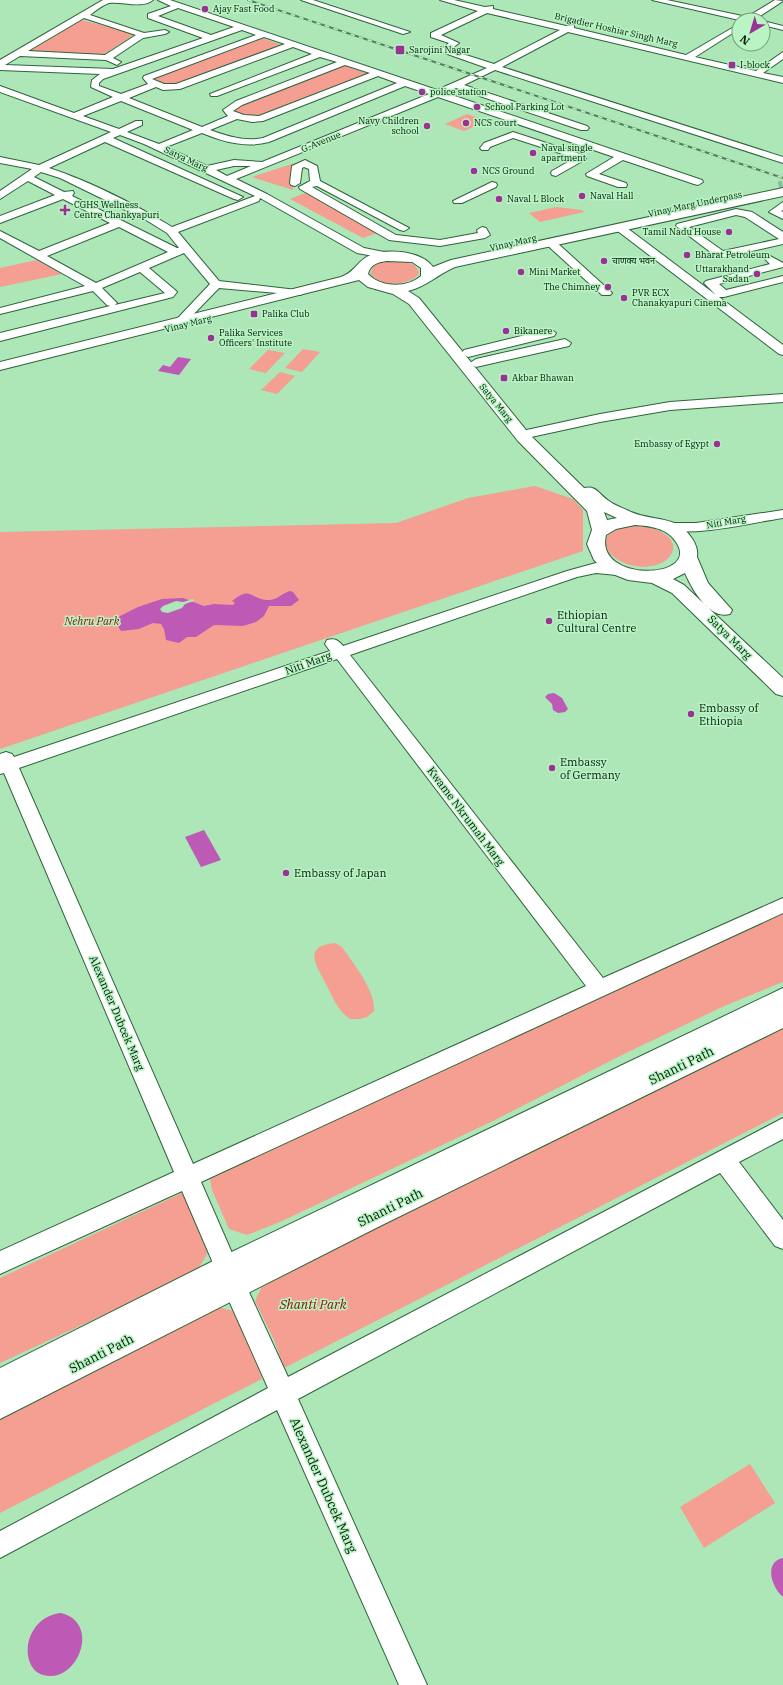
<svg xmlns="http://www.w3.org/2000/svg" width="783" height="1685" viewBox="0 0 783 1685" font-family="'IBM Plex Serif','Noto Sans Devanagari',serif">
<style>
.green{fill:#f49f91}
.water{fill:#bc5ab6}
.pier{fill:#ade6b7}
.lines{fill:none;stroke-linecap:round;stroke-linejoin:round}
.major-tunnel{stroke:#8bbe95;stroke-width:11;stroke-dasharray:11 5.5;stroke-linecap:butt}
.minor-casing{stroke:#2e643b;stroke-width:2}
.major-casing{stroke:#2e643b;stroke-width:2}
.minor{fill:#fff;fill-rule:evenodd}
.major{fill:#fff;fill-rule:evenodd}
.rail-casing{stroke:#557c5d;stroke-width:2}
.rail{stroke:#baf4c4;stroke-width:1.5;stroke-dasharray:4.5;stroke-linecap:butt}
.poi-dot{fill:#9a3295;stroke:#baf4c4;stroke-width:1.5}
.labels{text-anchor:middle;stroke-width:3;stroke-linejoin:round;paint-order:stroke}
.far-poi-label{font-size:9px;fill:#051c0b;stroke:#baf4c4;text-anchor:start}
.far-street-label{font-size:9px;fill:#051c0b;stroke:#baf4c4}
.poi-label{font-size:11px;fill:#051c0b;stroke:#baf4c4;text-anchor:start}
.park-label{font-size:11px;font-style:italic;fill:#8c0c04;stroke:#baf4c4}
.street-label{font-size:11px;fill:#051c0b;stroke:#baf4c4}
.near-street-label{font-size:13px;fill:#051c0b;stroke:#baf4c4}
.near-park-label{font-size:13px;font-style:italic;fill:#8c0c04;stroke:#baf4c4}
</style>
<rect width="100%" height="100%" fill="#ade6b7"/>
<g class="green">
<path d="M82,20L135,34L103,55L28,51Z"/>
<path d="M261,38L285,46L176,86H166L152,80V77Z"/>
<path d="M341,64L369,74L260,118L244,117L232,112V107Z"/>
<path d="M467,114L488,121L464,131L445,124Z"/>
<path d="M295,163L293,190L252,177Z"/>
<path d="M308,192L380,232L363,238L290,199Z"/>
<path d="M556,207L582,210L584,212L540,222L529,213Z"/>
<path d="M37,260L62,274L0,287V268Z"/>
<path d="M386,261C397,260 414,259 419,272L418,275C407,286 381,287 371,274C371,265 379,263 386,261Z"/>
<path d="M303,349L320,352L302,372L285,368Z"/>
<path d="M268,350L285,353L266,373L249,369Z"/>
<path d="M280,372L295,376L277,394L261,390Z"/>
<path d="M535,486L573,499L583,510V551L0,749V532L396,523L468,498Z"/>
<path d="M634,525C644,526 654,527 663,533C681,544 673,560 656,565C618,576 576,532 634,525Z"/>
<path d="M783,910V982L722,1007L622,1055L497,1119L280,1222L247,1235L229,1229L212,1190L210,1179Z"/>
<path d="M335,943L342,947C353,963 376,991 374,1011L367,1017L360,1019H350C338,1011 333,998 326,984C316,965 302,946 335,943Z"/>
<path d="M783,1026V1113L284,1368L274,1340L255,1301L266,1278Z"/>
<path d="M184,1192L211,1248L196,1272L0,1363V1278Z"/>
<path d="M213,1306L234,1311L254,1354L262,1379L0,1513V1413Z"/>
<path d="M750,1464L775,1503L704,1548L680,1507Z"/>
</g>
<g class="water">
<path d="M178,357L191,359L179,375L158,371L163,365L170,367Z"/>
<path d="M290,591L293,592L299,600L291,606H269L264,616L256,622L243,626L214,625L196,637H187L179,643L166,640L164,629L161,624L153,623L139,629L121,631L115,622L120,616L138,607L162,599L183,598L204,606L214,604L233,605L235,603L232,601C251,585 250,599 267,600C276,601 281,594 290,591Z"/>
<path d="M554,693L562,698L568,709L565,712L558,713L553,710L552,704L545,697L548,694Z"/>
<path d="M204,830L221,860L201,867L185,837Z"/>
<path d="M783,1558V1597C772,1588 763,1562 783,1558Z"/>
<path d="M61,1613C102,1623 77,1685 43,1675C36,1673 31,1667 29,1660C23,1638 38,1615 61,1613Z"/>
</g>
<path class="pier" d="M193,599L194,601L185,604L182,608L168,613L162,612L160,609L163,606L176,601L183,602Z"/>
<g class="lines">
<path class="major-tunnel" d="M779,187L783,186"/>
<g class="minor-casing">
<g id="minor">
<path d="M103,0H153C142,9 122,1 109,3C103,5 95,11 90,15L144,33L165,30L169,32L165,34L143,38L113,58L121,62L117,65L106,60L20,56L5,65L113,69L203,38L148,18V14L171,6L158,0H170L437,90L487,68L439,51L449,43L431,37V33L478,11L440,0H454L485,7L493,6V9L566,26L574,25V28L686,55L739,24V29L695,57L756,71L783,52V59L763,73L783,77V83L568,32L502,67L783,157V163L495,70L464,85L587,126L589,128L587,130H581L456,88L446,93L702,180L703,182L698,185L694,184L623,160L599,174L626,183L627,185L626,187H618L587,176L586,174L614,157L438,97L236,179L267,194L364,248L394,254L395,256L394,258L390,259L357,253L260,198L259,201L178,232L219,281L297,290L301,291L303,293L301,295L219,288L185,323H177L175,321L177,319L210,284L184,253L149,268L175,290L177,292L173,297L0,341V333L110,306L107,305L93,291L0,314V308L85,286L0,238V231L39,251L110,223L63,199L0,223V216L55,195L28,181L0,199V191L32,169L0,163V157L39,165L111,132L0,92V86L74,113L113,97L91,87L92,80L100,74L0,70V60ZM178,8L234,27L211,35L158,16ZM487,13L560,30L494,64L450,50L459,43L441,35ZM84,18L136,35L105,55L28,51ZM242,30L256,35L144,76L143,78L148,84L121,94L99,86V83L103,79ZM264,37L285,44L176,84H164L152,79ZM293,47L312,54L210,94L211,96H217L320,57L337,62L236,101L223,110L228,116L202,127L129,98L156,87L163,90L180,89ZM345,65L370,73L259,116L244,115L233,111L242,105ZM378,76L397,83L263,138C245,142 227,136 210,130L237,119L252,122L263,121ZM405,86L429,94L262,162L234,160L207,166L166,147L202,133C224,142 245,148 269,142ZM121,101L193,130L159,144L127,132L142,125V121H136L119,129L83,116ZM120,135L144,144L255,196L172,227C136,205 89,181 49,168L105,142L234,199L238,200L243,197L113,138ZM234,166H251L227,176L216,170ZM41,172L60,178L146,220L167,233L179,248H177L72,196L74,193L73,191L64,192L34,177ZM119,227L168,252L96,283L47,256ZM140,272L165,293L115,305L117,303L102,288Z"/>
<path d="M301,0H313L410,32L403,34Z"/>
<path d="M652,0H667L747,17L775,0L783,1L754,20H739Z"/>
<path d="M763,21L783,26V30L763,25Z"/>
<path d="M513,132L583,155L586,159L556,176L552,175L551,173L552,171L575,158L513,138L490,147L488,150H482L480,148L484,143Z"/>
<path d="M305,160L317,166L320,181L409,228L404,231L400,230L317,186L312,187L396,235L440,240L478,233L477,230L482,227L486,228L490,235L485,238L440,246L389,240L300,189L299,187L310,181L309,169L304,167L302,168L300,183L295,186L291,185L290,183L292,166Z"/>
<path d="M492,182L496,183L497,185L496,187L462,203H454L453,201Z"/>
<path d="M783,202V210L781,211L783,212V219L769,212Z"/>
<path d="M736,209L752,212L783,232V244L721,258L717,257L676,226L677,224ZM736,215L745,217L779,239L723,251L689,227Z"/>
<path d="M619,224L623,225L716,295L704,283L706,281L770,264L765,259L770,256L783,263V267L719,284L726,290L783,276V282L724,297H719L783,345V355L779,354L615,229L614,227Z"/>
<path d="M550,239L554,240L610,291L612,293L610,295H602L546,244L545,242L546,240Z"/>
<path d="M550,329L556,333L554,336L468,357L462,353L464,350Z"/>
<path d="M565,339L571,343L569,346L476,367L470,363L476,359Z"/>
<path d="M783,394V402L670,410L600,422L522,439L515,435L522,431L600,414L670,402Z"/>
<path d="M783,510V518C749,523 696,537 663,529L661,526L663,523H696Z"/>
<path d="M596,563L622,567L624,570L622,573L617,575L596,573L577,577L350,655L603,978L783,898V913L201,1182L239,1269L236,1274L242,1277L288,1377L783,1118V1139L739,1162L783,1220V1249L775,1246L720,1173L298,1399L427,1685H399L277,1410L0,1558V1531L268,1388L222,1285L225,1279L219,1277L182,1191L0,1274V1251L174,1172L4,773L0,774V754L6,752L12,754L14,757L330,651L325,644L327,640C335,638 338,640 343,646L567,571ZM337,659L586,986L193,1164L19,768Z"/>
</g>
</g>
<g class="major-casing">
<g id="major">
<path d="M783,188V196L455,267C438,274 426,287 408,291L419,298L530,435L584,488C597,485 599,495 609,501C615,506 624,508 631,512C654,522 677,514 693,540C696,545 698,551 697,557L708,583L732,610L730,614C709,620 692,589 685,573L673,579L684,585L783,678V696L776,694L672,593L652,583L628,580L605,571L594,560L587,544L592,530L587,511L518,441L409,304L393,294L368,287L359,280L0,370V362L341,277C354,272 355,265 365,258C382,247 421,250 433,267L451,260ZM387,261L412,262L421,268V276C407,288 381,288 368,274C370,264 379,262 387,261ZM604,512L617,518L607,520ZM635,525C650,526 667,528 676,542C702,580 594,583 606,535L616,529Z"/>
<path d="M783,988V1028L380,1226L0,1419V1368L217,1259Z"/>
</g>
</g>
<use href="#minor" class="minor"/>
<use href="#major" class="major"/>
<g class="rail-casing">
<path id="rail" d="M248,0L783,178"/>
</g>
<use href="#rail" class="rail"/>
</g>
<g class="poi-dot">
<circle cx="205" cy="9" r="4"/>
<rect x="395" y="45" width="10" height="10" rx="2"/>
<rect x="728" y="61" width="8" height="8" rx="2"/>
<circle cx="422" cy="92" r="4"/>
<circle cx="477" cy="107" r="4"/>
<circle cx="466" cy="123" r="4"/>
<circle cx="427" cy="126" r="4"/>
<circle cx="533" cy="153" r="4"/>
<circle cx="474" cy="171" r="4"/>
<circle cx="582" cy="196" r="4"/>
<circle cx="499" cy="199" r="4"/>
<path d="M63 204h4v4h4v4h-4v4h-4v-4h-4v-4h4z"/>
<circle cx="729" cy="232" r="4"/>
<circle cx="687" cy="255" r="4"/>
<circle cx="604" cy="261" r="4"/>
<circle cx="521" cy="272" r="4"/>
<circle cx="757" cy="274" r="4"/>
<circle cx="608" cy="287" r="4"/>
<circle cx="624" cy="298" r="4"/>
<rect x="250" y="310" width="8" height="8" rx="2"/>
<circle cx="506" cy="331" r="4"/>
<circle cx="211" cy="338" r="4"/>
<rect x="500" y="374" width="8" height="8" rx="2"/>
<circle cx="717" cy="444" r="4"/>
<circle cx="549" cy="621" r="4"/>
<circle cx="691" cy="714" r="4"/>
<circle cx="552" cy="768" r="4"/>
<circle cx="286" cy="873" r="4"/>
</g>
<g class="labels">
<g class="far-poi-label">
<text x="213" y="12">Ajay Fast Food</text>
<text x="409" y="53">Sarojini Nagar</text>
<text x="740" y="68">I-block</text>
<text x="430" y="95">police station</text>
<text x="485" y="110">School Parking Lot</text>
<text x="419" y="124" text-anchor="end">Navy Children<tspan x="419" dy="10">school</tspan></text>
<text x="474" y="126">NCS court</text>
<text x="541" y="151">Naval single<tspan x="541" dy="10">apartment</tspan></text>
<text x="482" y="174">NCS Ground</text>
<text x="590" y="199">Naval Hall</text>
<text x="507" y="202">Naval L Block</text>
<text x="74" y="208">CGHS Wellness<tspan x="74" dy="10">Centre Chankyapuri</tspan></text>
<text x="721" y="235" text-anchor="end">Tamil Nadu House</text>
<text x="695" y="258">Bharat Petroleum</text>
<text x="612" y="264">चाणक्य भवन</text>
<text x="749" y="272" text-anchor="end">Uttarakhand<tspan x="749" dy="10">Sadan</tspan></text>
<text x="529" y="275">Mini Market</text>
<text x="600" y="290" text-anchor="end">The Chimney</text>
<text x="632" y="296">PVR ECX<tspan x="632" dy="10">Chanakyapuri Cinema</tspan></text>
<text x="262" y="317">Palika Club</text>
<text x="514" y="334">Bikanere</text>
<text x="219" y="336">Palika Services<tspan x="219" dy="10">Officers' Institute</tspan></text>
<text x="512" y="381">Akbar Bhawan</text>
<text x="709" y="447" text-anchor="end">Embassy of Egypt</text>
</g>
<g class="far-street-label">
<text transform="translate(616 30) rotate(13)" y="3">Brigadier Hoshiar Singh Marg</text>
<text transform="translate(321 142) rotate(-22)" y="3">G-Avenue</text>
<text transform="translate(186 159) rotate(25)" y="3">Satya Marg</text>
<text transform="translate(695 204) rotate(-12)" y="3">Vinay Marg Underpass</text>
<text transform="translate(513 243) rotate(-13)" y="3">Vinay Marg</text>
<text transform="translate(188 324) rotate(-14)" y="3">Vinay Marg</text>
<text transform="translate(496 403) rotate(51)" y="3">Satya Marg</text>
<text transform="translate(726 522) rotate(-10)" y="3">Niti Marg</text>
</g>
<g class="poi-label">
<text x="557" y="619">Ethiopian<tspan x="557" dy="13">Cultural Centre</tspan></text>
<text x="699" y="712">Embassy of<tspan x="699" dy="13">Ethiopia</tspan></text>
<text x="560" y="766">Embassy<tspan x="560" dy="13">of Germany</tspan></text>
<text x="294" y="877">Embassy of Japan</text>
</g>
<g class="park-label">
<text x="92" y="625">Nehru Park</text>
</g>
<g class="street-label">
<text transform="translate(730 637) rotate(45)" y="4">Satya Marg</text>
<text transform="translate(308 663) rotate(-20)" y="4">Niti Marg</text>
<text transform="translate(466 816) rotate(53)" y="4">Kwame Nkrumah Marg</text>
<text transform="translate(117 1013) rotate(67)" y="4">Alexander Dubcek Marg</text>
</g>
<g class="near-street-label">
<text transform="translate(681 1065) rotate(-26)" y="5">Shanti Path</text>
<text transform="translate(390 1207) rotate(-26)" y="5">Shanti Path</text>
<text transform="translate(101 1353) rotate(-27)" y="5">Shanti Path</text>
<text transform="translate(324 1485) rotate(66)" y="5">Alexander Dubcek Marg</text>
</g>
<g class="near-park-label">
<text x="313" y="1309">Shanti Park</text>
</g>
</g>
<g transform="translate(751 32) rotate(218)"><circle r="19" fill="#baf4c4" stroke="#729e7a"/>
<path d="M0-3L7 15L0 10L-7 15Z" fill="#9a3295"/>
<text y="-6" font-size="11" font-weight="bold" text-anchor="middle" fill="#051c0b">N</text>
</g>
</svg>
